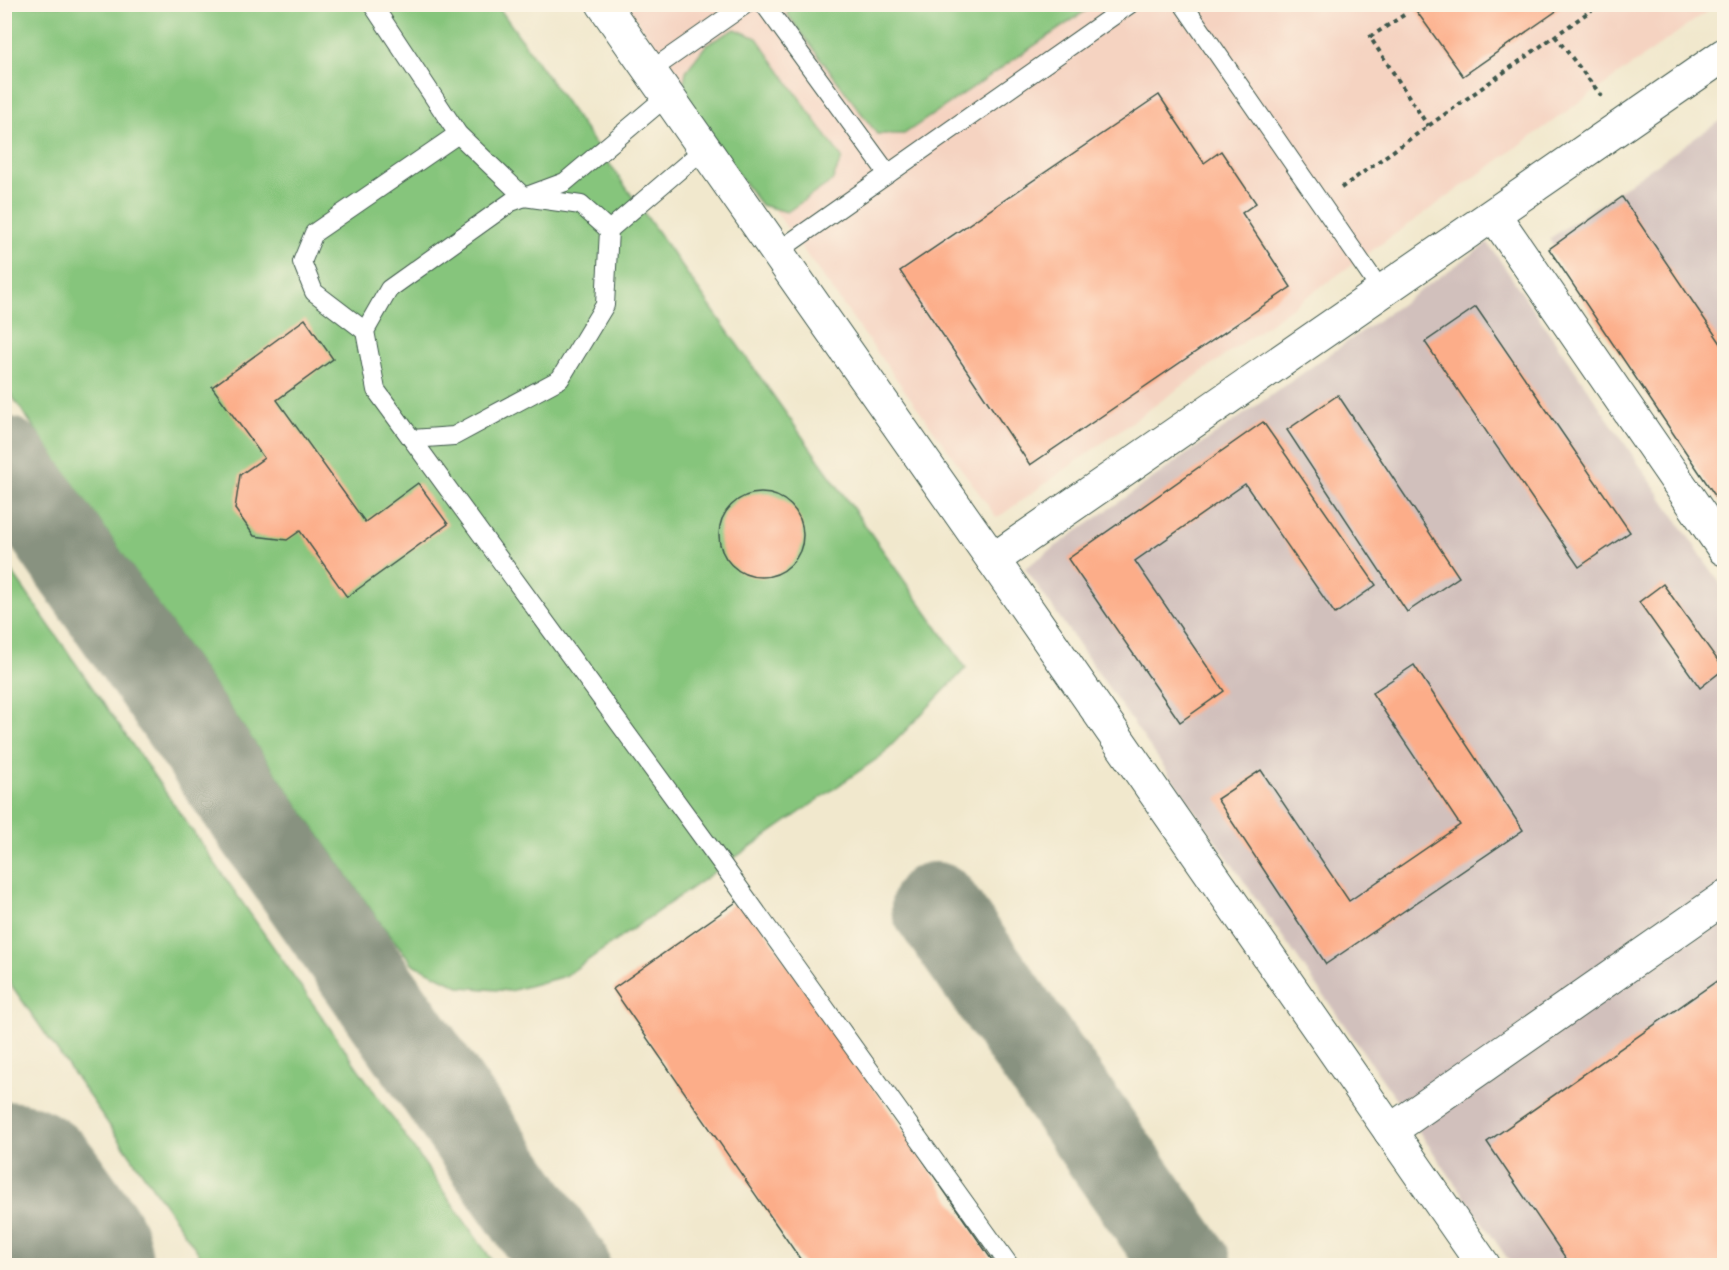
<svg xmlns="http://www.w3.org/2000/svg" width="1729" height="1270" viewBox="0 0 1729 1270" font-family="Cardo,serif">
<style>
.built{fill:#f5d3c1}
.industrial{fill:#d1c0bc}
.green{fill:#86c57c;stroke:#528158;stroke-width:1.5}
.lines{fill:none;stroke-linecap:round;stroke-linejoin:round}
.taxiway{stroke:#889280;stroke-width:88}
.runway{stroke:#889280;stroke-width:220}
.building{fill:#fcad89}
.lane-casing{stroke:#3e574b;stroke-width:20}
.street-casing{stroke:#3e574b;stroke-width:35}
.path{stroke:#3e574b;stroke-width:4;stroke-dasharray:4.5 4.5;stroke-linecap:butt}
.lane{stroke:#fff;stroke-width:18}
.street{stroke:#fff;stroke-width:33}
</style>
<rect width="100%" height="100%" fill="#fcf5e5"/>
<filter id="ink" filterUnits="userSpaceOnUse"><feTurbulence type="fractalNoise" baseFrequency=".0167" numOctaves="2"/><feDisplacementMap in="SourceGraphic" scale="12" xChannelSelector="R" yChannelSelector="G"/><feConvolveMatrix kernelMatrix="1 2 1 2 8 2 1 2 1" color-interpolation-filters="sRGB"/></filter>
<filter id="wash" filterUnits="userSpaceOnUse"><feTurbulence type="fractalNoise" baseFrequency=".008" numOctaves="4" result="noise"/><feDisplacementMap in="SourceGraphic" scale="24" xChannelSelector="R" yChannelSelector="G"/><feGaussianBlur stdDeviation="1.35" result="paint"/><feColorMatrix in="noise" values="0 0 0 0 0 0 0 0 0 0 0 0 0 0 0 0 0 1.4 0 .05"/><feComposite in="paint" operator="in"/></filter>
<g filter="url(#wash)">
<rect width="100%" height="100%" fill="#f1e8cd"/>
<path class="built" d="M626,5H1716L997,518Z"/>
<g class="industrial">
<path d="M1724,118V497L1549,239Z"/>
<path d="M1488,243L1724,589V1265H1512L1025,568Z"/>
</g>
<g class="green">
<path d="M792,4H1094V5L904,134H877L787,14Z"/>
<path d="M4,5H497L966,668L881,756L565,976L510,991L461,987L413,964L381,924L5,386Z"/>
<path d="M735,29L757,38L842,158L832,181L787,212L761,205L681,99L686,71L707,44Z"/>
<path d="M5,562L495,1265H207L5,976Z"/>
</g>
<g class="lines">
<g class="taxiway">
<path d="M4,460L566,1266"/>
<path d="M935,906L1188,1266"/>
</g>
<path class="runway" d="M4,1211L43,1266"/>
</g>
<g id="blocks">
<g class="building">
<path d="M1412,5H1565L1463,76Z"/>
<path d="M1159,95L1204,163L1221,151L1256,203L1242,213L1291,287L1030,465L900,271Z"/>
<path d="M1622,197L1724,348V509L1549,249Z"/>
<path d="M1476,307L1630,532L1579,567L1425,342Z"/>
<path d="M305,319L333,359L277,400L365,522L418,483L448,524L347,597L300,531L287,540L254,536L235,509L240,475L264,458L212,387Z"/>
<path d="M1338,395L1459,577L1407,612L1287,430Z"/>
<path d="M1263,422L1376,585L1335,614L1245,484L1135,561L1224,691L1180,722L1068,559Z"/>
<circle cx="761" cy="535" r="42"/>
<path d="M1663,584L1724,669L1700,688L1639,602Z"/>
<path d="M1414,665L1523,830L1326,964L1217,799L1261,770L1349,901L1460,825L1372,693Z"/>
<path d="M742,898L996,1266H805L613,989Z"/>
<path d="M1724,976V1266H1571L1487,1142Z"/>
</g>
</g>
</g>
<g filter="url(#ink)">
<use href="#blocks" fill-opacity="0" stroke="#3e574b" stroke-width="1.5"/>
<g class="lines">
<g class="lane-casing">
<g id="lane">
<path d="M372,4L458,134L524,197L581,205L609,230"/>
<path d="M764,4L888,174"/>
<path d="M1183,4L1382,292"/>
<path d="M650,71L746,4"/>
<path d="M667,96L565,182L511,202L389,289L365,331L376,390L722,864L1010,1266"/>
<path d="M777,252L1130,4"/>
<path d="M365,331L314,292L302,262L314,233L458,134"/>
<path d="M412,439L454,436L560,379L605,305L609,230L704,149"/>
</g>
</g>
<g class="street-casing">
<g id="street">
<path d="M603,4L993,560L1484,1266"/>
<path d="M1494,215L1724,549"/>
<path d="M993,560L1724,55"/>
<path d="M1390,1131L1724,898"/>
</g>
</g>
<g class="path">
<path d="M1404,15L1370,37L1428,126"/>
<path d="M1555,36L1604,99"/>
<path d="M1341,188L1600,4"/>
</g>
<use href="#lane" class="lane"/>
<use href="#street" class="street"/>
</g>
</g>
<rect width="1729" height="1270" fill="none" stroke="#fcf5e5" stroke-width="24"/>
</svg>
